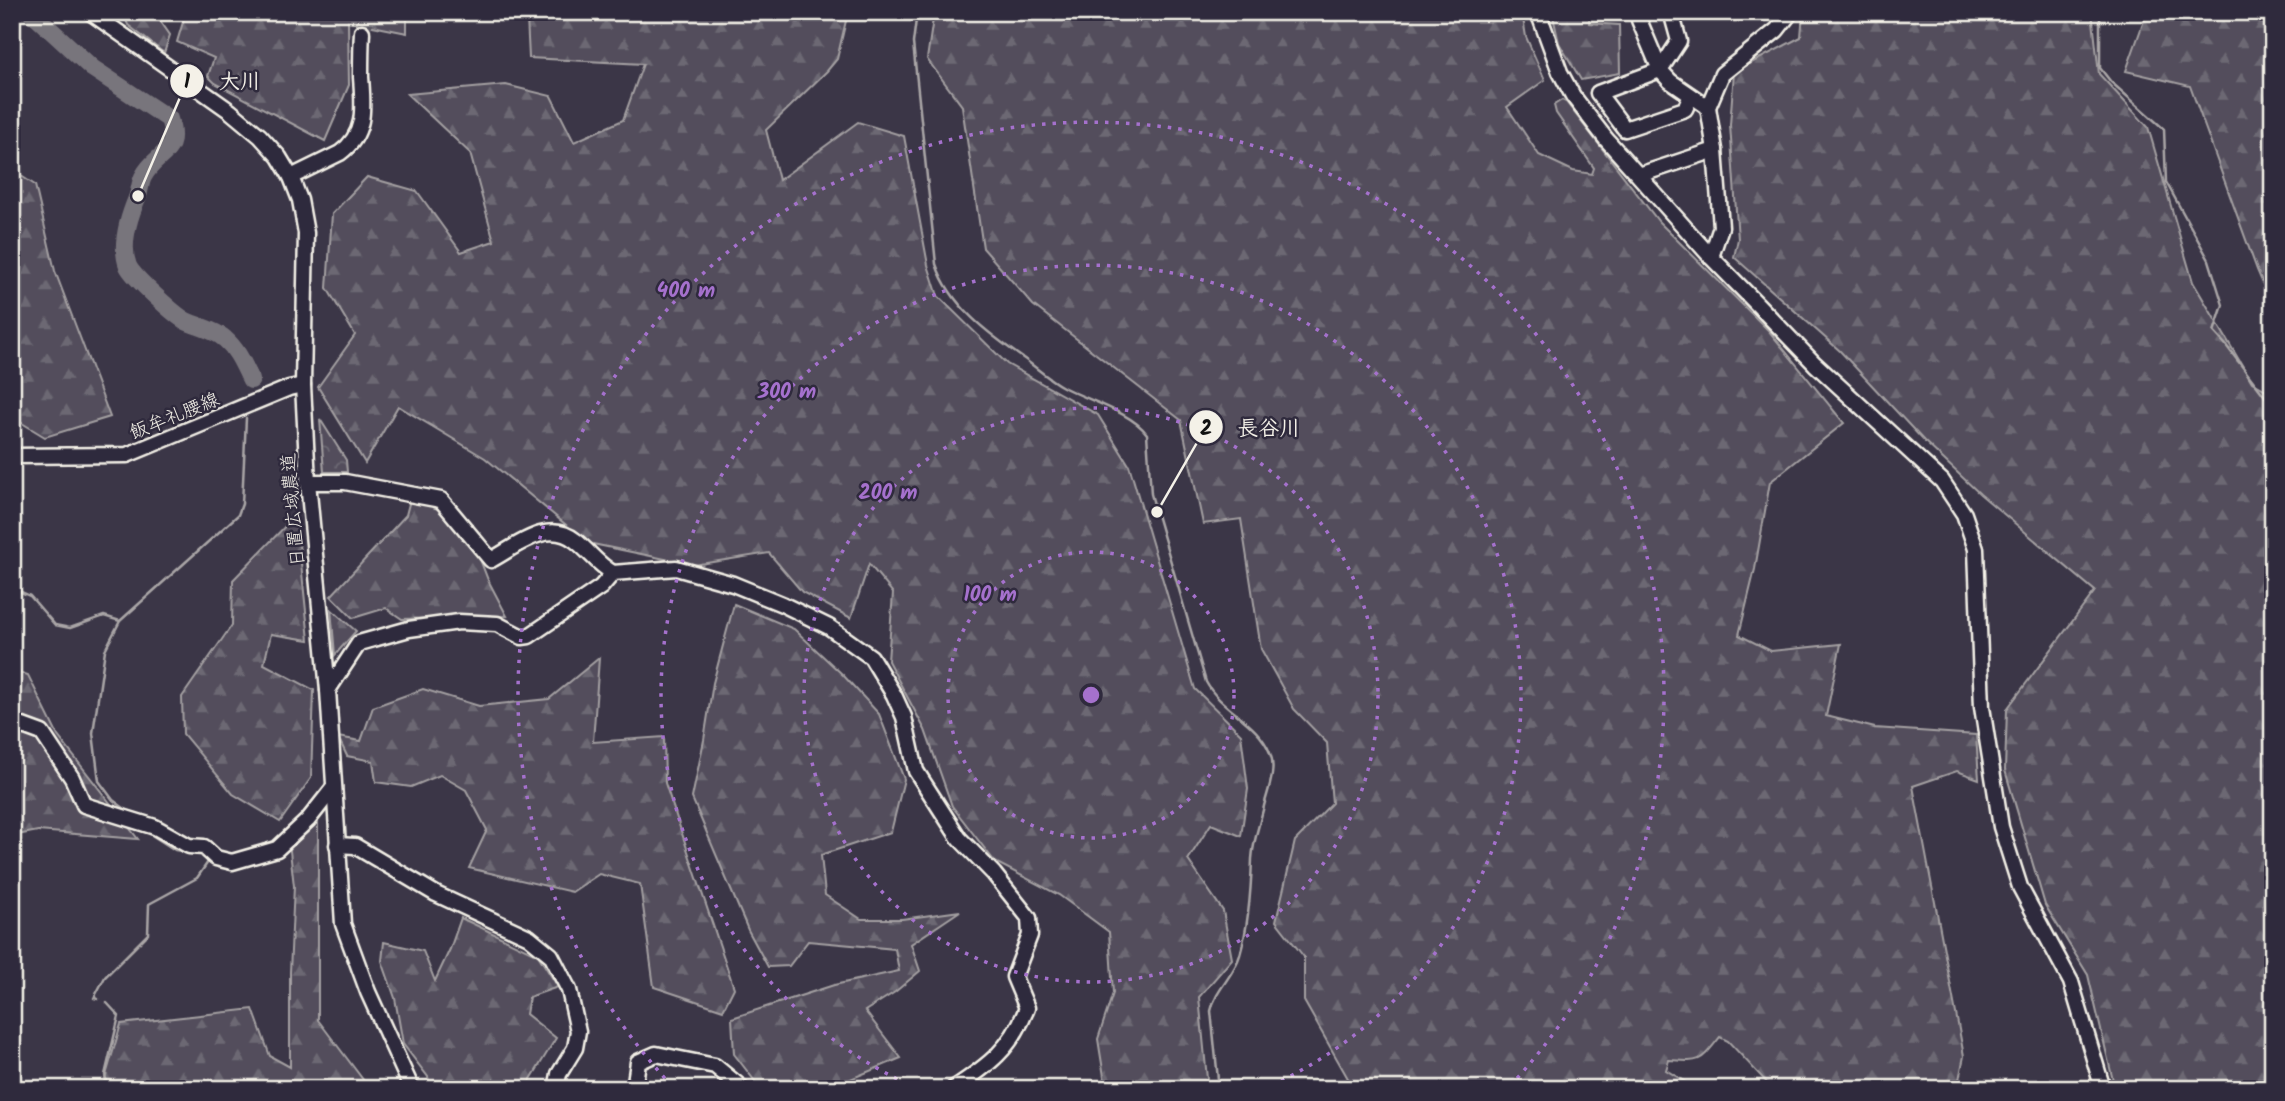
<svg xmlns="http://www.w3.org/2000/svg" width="2285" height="1101" viewBox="0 0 2285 1101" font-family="Kalam,'Klee One',sans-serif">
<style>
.forest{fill:url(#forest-firs);stroke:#a4a0a2;stroke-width:2}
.cemetery{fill:url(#cemetery-stones);stroke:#a4a0a2;stroke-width:2}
.park{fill:url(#park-crowns);stroke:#a4a0a2;stroke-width:2}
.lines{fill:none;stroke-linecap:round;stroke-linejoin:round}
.stream{stroke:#aaa6a7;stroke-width:2.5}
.river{stroke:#78747b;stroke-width:18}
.minor-tunnel{stroke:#57525f;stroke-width:14;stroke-dasharray:14 7;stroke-linecap:butt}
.minor-casing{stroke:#f4f1e8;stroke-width:19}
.minor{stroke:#2f2a3d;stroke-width:14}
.ring{fill:none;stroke:#a571cd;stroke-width:3.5;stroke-dasharray:3.5 7}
.labels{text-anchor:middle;stroke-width:5;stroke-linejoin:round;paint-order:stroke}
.street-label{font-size:19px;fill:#f4f1e8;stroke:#2f2a3d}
.centre{fill:#a571cd;stroke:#2f2a3d;stroke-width:3.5}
.ring-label{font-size:21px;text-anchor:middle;font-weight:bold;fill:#a571cd;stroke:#2f2a3d;stroke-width:5;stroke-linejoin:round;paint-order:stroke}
.leader{fill:none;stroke:#f4f1e8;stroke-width:2.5}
.callout-dot{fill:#f4f1e8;stroke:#2f2a3d;stroke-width:2.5}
.mark-label{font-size:21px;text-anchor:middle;font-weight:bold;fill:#111}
.callout-label{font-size:21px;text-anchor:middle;font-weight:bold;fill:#f4f1e8;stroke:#2f2a3d;stroke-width:5;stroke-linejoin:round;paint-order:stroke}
</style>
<defs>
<pattern id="forest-firs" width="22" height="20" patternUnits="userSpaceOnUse" patternTransform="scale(1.75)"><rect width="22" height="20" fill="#534e5c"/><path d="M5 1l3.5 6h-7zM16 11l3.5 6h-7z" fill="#6c6873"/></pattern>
<pattern id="cemetery-stones" width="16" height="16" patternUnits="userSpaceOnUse" patternTransform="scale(1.75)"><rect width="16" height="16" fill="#534e5c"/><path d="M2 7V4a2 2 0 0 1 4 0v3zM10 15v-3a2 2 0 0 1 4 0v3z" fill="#6c6873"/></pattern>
<pattern id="park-crowns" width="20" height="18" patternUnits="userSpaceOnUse" patternTransform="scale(1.75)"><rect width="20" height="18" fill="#534e5c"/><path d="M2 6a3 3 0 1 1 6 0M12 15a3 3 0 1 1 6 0" fill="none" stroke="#6c6873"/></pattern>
</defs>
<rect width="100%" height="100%" fill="#3b3647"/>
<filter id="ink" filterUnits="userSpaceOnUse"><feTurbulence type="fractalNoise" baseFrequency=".0143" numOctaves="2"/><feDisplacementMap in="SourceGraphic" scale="14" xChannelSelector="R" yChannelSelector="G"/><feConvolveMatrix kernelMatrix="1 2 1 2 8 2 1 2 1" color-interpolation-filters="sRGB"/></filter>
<g filter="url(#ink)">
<g class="forest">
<path d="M123,12H154L170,35L164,53L128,25Z"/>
<path d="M186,12H407V33L348,21L349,85L325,141L215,83L208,76L214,58L177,42Z"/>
<path d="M496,12H848L837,59L827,71L766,130L779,180L858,122L904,136L928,265L938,296L1007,364L1098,415L1129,465L1195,689L1241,734L1248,789L1241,836L1211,824L1188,860L1223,911L1232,959L1199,997L1208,1089H1106L1098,1039L1113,993L1109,932L1059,895L995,862L952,806L925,730L888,661L893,593L869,564L851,618L802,592L769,553L694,565L588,543L485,458L398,406L365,463L318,387L355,335L327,288L332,214L367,177L417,191L461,252L494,241L470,153L407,94L506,85L551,96L574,142L623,120L643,64L529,58L527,18Z"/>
<path d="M934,12H1522L1526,37L1545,80L1507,107L1539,155L1573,171L1592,174L1594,168L1556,113L1554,105L1562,100L1566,102L1659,222L1769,331L1844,423L1770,482L1755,569L1739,635L1771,651L1841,644L1826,716L1875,728L1976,735L1979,779L1957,771L1913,786L1964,1056L1957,1089H1776L1771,1087L1728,1041L1720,1037C1699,1063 1702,1062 1669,1060L1666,1070L1697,1089H1354L1304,1001V957L1276,921L1295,841L1332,803L1327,743L1294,709L1261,649L1241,519L1203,524L1181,420L1033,305L983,248L962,106L927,59Z"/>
<path d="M1552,12H1590L1589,23L1619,25L1620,73L1581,80L1559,43Z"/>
<path d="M1803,12H2092L2099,74L2148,127L2193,282L2252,382L2273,394V1089H2115L2088,975L2045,905L2005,770L2007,709L2095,591L1980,494L1924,441L1840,351L1734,257L1738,239L1730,125L1734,72L1801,37Z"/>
<path d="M2147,12H2273V307L2257,270L2190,86L2126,71Z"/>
<path d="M12,170L35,185L55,271L110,417L45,437L12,417Z"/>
<path d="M411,496L466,523L488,580L507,616L402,619L386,608L353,618L331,596L406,515Z"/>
<path d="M296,515L309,640L271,634L264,664L314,690L311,778L280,822L233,794L183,734L182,697L232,625L233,580Z"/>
<path d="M734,604L794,629L843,675L879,714L904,779L891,832L821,855L825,895L861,919H902L960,911L911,944L920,971L895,992L865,1011L901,1058L836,1085L832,1089H761L734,1054L732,1018L834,985L899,971L895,949L808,941L789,966L768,967L748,930L692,798L704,740L713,683Z"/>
<path d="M599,658L593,742L664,737L665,783L734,988L723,1010L654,987L640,884L599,874L572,892L469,868L487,830L466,790L440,775L411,787L376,782L373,761L347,756L338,737L361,741L373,707L423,689L479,706L549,699Z"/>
<path d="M12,670L28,675L58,736L138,839L38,831L12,836Z"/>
<path d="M318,815V1020L370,1089H102L121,1024L253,1009L270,1056L290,1067V972L294,886L289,842Z"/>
<path d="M461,918L538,955L558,987L529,997L526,1014L556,1038L525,1089H431L428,1077L403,1044L395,998L382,961L384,942L423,951L435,981L450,949Z"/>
</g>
<path class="cemetery" d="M331,609L356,631L335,655Z"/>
<path class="park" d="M320,419L346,460L347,472H324Z"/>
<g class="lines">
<g class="stream">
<path d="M917,12L913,43L936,264C951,308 992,336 1027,361C1039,370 1050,380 1063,387C1087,400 1131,412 1147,434L1151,494L1206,682C1221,710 1258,722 1270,753C1277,769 1268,790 1264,806C1260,823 1253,841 1252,859C1251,890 1249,924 1240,955C1234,976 1215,990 1211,1011L1219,1089"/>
<path d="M2100,12V68L2111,82L2164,129L2166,182L2209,260L2223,305L2214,332L2225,344L2273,407"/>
<path d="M12,588L30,596L55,625L70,628L104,616L120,621"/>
<path d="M132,814L113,800L99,781L93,733L105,650L120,621L238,515L242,504L246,418"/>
<path d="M147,832L175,850L187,852"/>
<path d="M98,999L94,998L105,977L148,934L149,904L197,878L210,859"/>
<path d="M107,1003L119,1016L105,1075L108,1089"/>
</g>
<path class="river" d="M31,12L92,68L169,119C181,156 156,151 143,177C140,183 140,191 137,198C129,217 120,245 128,266C133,277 175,315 186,321C199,327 215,330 225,339C238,350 244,366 251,380"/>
<path class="minor-tunnel" d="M362,32L370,12"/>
<g class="minor-casing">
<g id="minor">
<path d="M90,12L230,111L260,136L279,157L291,177L300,200L306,233L303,385L308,482L328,690L343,924L368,992L412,1089"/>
<path d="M1538,12L1560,72L1573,96L1606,139L1711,257L1760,307L1815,364L1942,481L1964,514L1976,549L1982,707L2001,827L2020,887L2071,982L2103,1089"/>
<path d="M1671,12L1679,41L1660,70L1670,81L1708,107"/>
<path d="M1639,20L1660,70L1598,93L1625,129L1685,109L1691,96"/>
<path d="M1639,175L1715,150"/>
<path d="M291,177L340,153C367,134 363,106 361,77C361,62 361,47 362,32"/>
<path d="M1711,257L1721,227L1715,150L1708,107L1722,74L1777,30L1791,12"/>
<path d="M12,456L127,455L289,388L303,385"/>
<path d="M308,482H345L441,500L491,560C517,546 548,518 576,541C590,552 597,564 613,573"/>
<path d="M328,690L359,643L409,629L459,622L497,624L522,637L529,636L601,587L613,573L676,568L733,584L782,604L829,627L871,657L894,695L904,717L916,771L959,838L994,874L1029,918L1030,935L1014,977L1027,1008C1011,1049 989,1065 953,1089"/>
<path d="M12,722L42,733L72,778L84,805L155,827L189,846L204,847L216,858L232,862L277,849L308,820L334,787"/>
<path d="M337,845L355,846L436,894L529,937L551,955L569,990L578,1031L575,1048L559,1074L556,1089"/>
<path d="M634,1089L638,1062L656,1054L715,1066L743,1089"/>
</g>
</g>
<use href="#minor" class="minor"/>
</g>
</g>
<g class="ring">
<circle cx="1091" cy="695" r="143"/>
<circle cx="1091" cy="695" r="287"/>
<path d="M916 1088A430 430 0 1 1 1266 1088"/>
<path d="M672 1086A573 573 0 1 1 1510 1086"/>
</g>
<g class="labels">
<g class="street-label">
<text transform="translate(174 415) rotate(-22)" y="7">飯牟礼腰線</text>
<text transform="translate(292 510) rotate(-95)" y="7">日置広域農道</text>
</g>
</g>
<circle cx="1091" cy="695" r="10" class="centre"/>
<g class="ring-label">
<text x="686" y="297">400 m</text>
<text x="787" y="398">300 m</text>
<text x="888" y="499">200 m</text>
<text x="990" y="601">100 m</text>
</g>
<path class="leader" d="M138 196L187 81M1157 512L1206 427"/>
<g class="callout-dot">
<circle cx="138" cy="196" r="7"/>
<circle cx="1157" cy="512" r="7"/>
<circle cx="187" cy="81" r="18"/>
<circle cx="1206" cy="427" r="18"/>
</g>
<g class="mark-label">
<text x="187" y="88">1</text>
<text x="1206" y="435">2</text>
</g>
<g class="callout-label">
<text x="240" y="88">大川</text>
<text x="1269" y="435">長谷川</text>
</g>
<rect width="2285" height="1101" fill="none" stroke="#2f2a3d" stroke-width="42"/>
<rect x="21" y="21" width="2243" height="1059" fill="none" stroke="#f4f1e8" stroke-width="2.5" filter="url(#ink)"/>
</svg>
